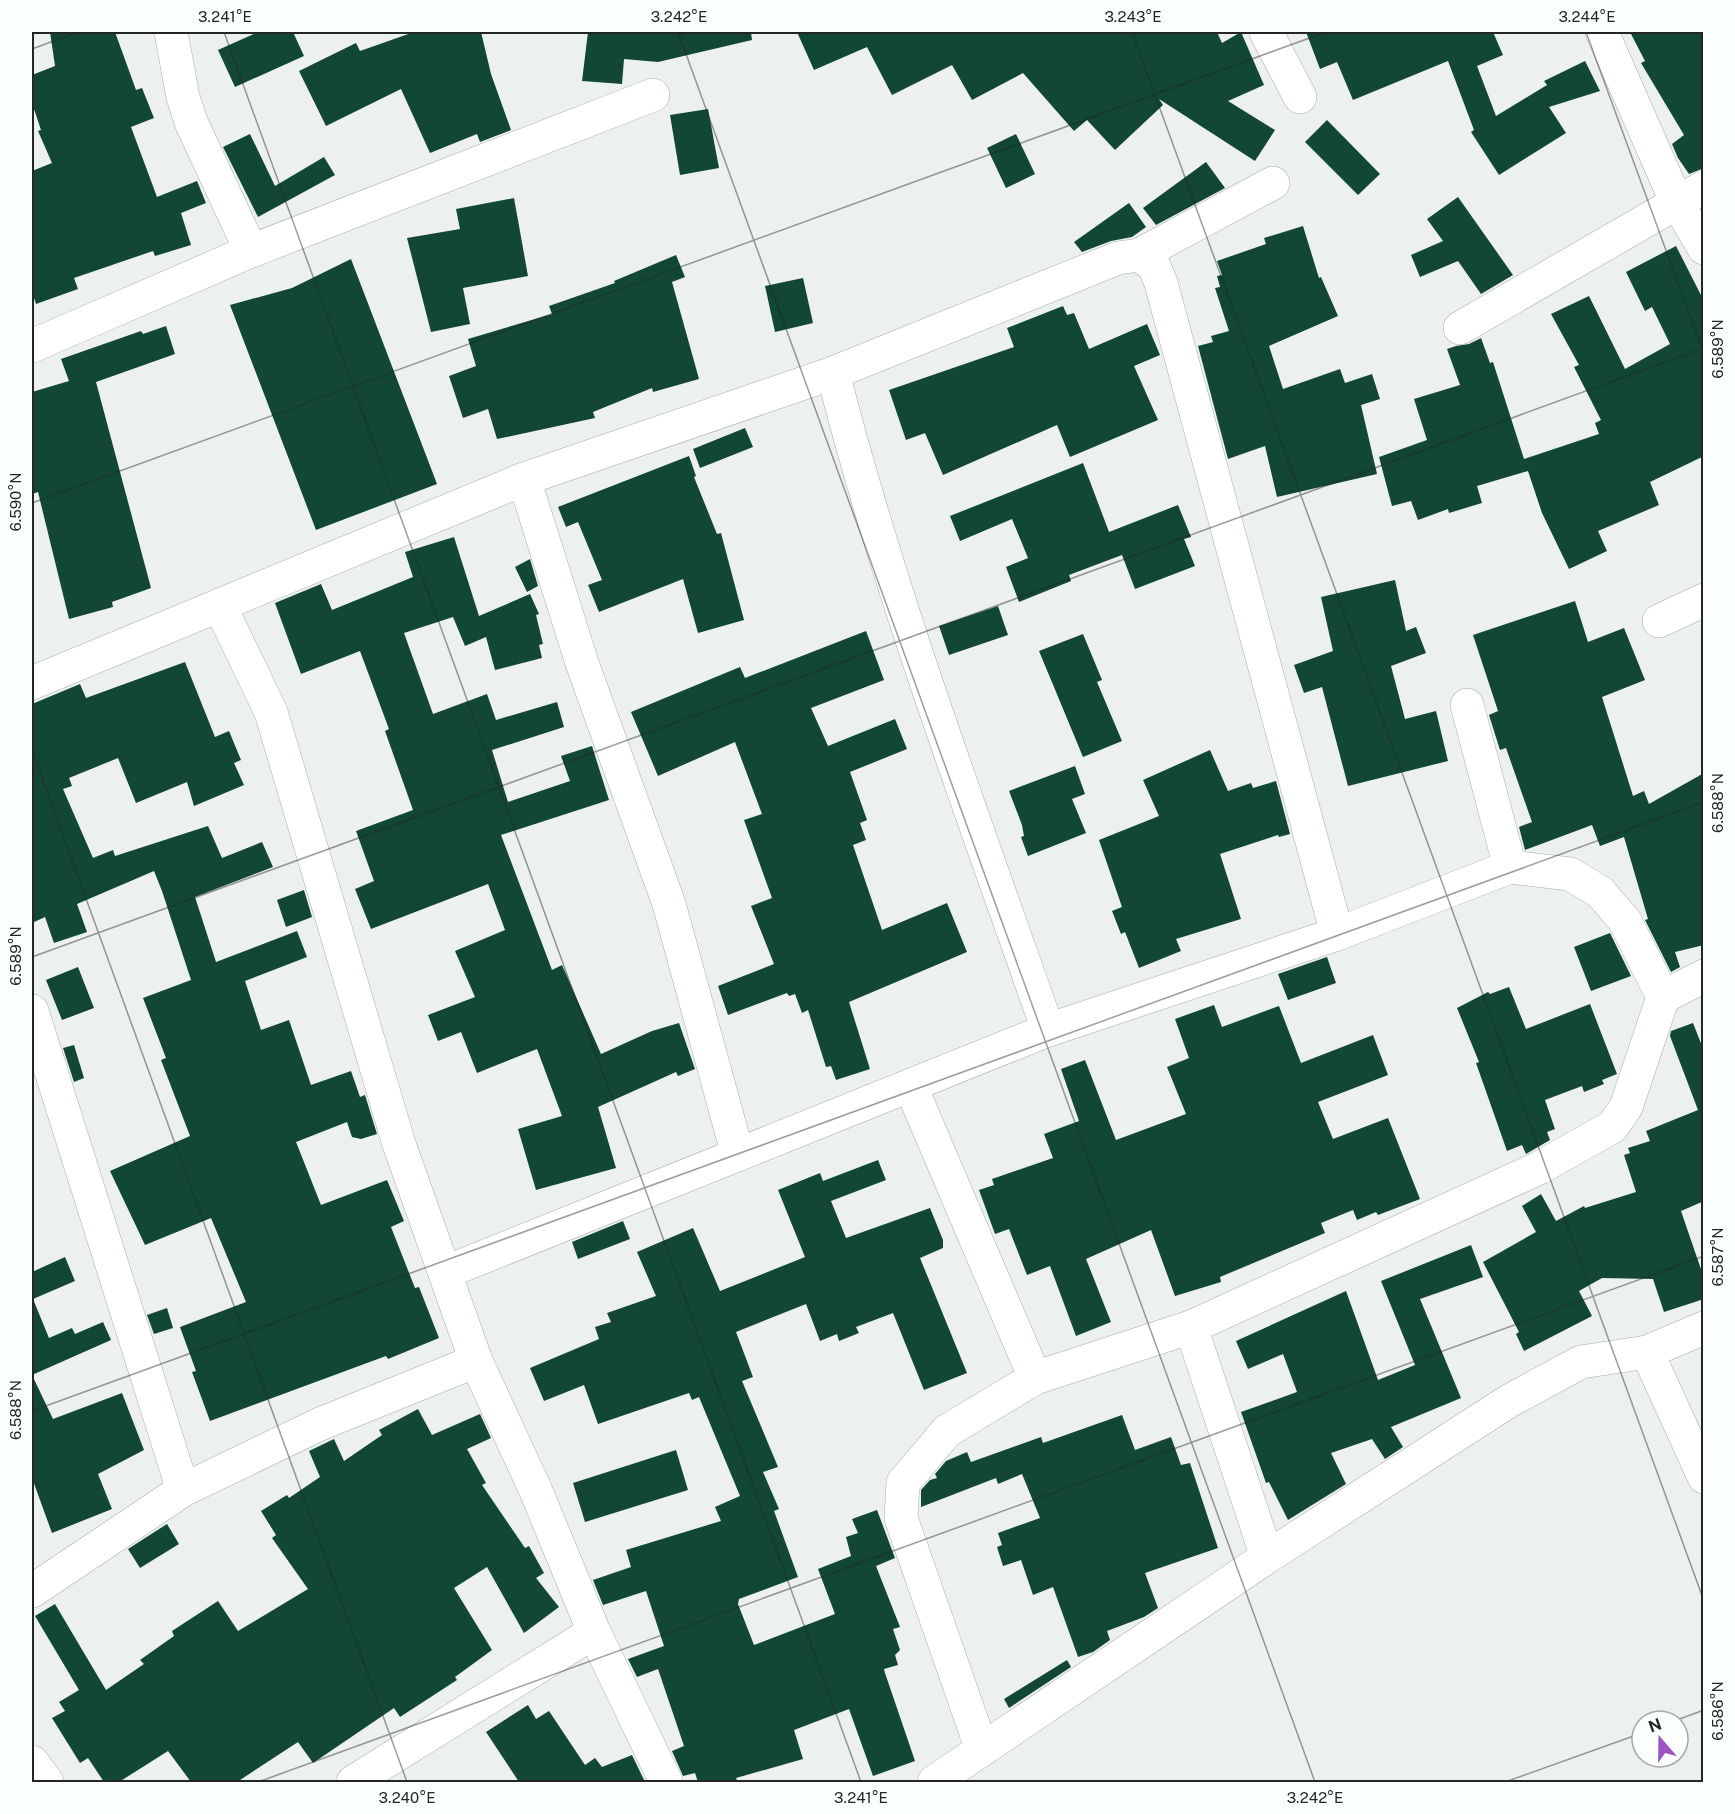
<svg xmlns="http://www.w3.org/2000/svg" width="1735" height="1814" viewBox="0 0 1735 1814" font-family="'Public Sans',sans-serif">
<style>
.building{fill:#114733}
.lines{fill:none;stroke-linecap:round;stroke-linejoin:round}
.minor-casing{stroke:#a8acaa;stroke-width:34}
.minor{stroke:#fff;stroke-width:33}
.ticks{fill:none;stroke:#242625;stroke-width:1.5;stroke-opacity:0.45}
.neatline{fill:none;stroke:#242625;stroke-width:2}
.ticks-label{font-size:15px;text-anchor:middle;fill:#242625}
</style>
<rect width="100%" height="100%" fill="#ecf1ee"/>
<g class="building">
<path d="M50,32H115L136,90L142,88L154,118L131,127L157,197L197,181L206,203L181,213L191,245L155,256L153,251L74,278L78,289L36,304L32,292V171L52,163L38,131L41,130L32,103V75L55,66Z"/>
<path d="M258,32H293L304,56L235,87L218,50Z"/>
<path d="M414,32H481L491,74L511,130L480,142L477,134L430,153L401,89L326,126L299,71L356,43L360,51Z"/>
<path d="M588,32H751L752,40L658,62L624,59L622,84L582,81Z"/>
<path d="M797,32H1217L1222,43L1241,32L1264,85L1228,101L1275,130L1255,161L1159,99L1163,105L1115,150L1087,120L1074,131L1023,73L972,100L952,65L892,95L867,47L814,70Z"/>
<path d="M1306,32H1493L1503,55L1477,66L1496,116L1547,85L1544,81L1585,61L1600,91L1549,107L1566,133L1499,175L1471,132L1474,130L1448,61L1353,100L1337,62L1320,69Z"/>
<path d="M1630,32H1704V168L1689,174L1678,158L1672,144L1684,135L1641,63L1645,61Z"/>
<path d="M708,109L719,168L680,175L670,115Z"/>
<path d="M1327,120L1380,174L1358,195L1305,142Z"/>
<path d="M250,134L275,186L324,157L335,175L258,217L223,147Z"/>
<path d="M1016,134L1035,174L1006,188L987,148Z"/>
<path d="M1206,162L1225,188L1156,225L1143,208Z"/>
<path d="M1458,197L1513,275L1481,294L1458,261L1420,277L1411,255L1443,241L1427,219Z"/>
<path d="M514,198L528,276L463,288L470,324L431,332L407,238L460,229L456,209Z"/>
<path d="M1129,203L1146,227L1132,237L1111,241L1082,252L1074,242Z"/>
<path d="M1303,226L1319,278L1321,277L1338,316L1269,346L1283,389L1340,369L1345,383L1372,374L1380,399L1361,405L1377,474L1277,497L1265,446L1228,459L1198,346L1213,342L1211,336L1229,331L1215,288L1220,287L1217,276L1222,275L1217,261L1266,244L1264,238Z"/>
<path d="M1676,246L1704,301V456L1650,482L1659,505L1598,531L1607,551L1569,569L1542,513L1528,471L1477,486L1482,503L1449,513L1448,509L1418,520L1411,501L1392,506L1379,457L1427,440L1414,399L1460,385L1447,349L1456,346L1469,344L1481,338L1490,363L1493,362L1524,459L1599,434L1595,423L1601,420L1574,367L1579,365L1551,314L1589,296L1625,369L1670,344L1652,307L1645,311L1626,272Z"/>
<path d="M676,255L685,277L672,282L699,379L653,392L652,388L593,412L595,418L497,439L488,409L463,418L449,376L476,366L468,339L552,314L549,306L615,283L614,281Z"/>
<path d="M351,259L437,484L316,530L230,305L292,288Z"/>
<path d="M803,278L813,323L775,332L765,286Z"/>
<path d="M1063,306L1067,315L1074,313L1089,349L1147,324L1160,355L1134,366L1158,420L1070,457L1057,425L943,475L925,433L906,440L889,390L1014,347L1007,328Z"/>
<path d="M166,326L175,354L96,382L151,588L112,602L113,607L69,619L38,492L32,494V392L69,381L61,359L141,331L143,334Z"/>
<path d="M745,428L753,447L700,468L693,449Z"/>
<path d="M689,456L696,476L694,477L717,534L721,533L744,620L698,633L683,579L599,612L588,585L602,580L578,522L566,527L558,507Z"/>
<path d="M1083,463L1109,532L1178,505L1191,537L1184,539L1195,566L1135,589L1122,555L1069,575L1071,581L1019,602L1006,567L1028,558L1012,519L960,541L950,516Z"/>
<path d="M454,537L479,616L530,594L539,614L536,615L543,644L539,645L542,658L495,670L486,637L465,646L453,617L404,633L433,714L487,694L496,720L557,702L564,727L492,750L508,802L570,781L561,756L592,746L609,800L501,835L552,970L562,965L601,1054L652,1031L679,1023L695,1069L678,1076L676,1072L598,1107L616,1168L536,1190L518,1129L562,1116L537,1049L477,1073L461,1032L438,1041L428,1015L475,997L455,951L505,930L488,884L371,929L355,889L374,881L356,831L413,810L385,731L389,729L360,651L301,674L275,603L321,584L332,610L413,577L405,552Z"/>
<path d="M530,559L538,586L527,592L515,567Z"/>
<path d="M1395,580L1406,631L1416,627L1426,653L1391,666L1405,719L1436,711L1448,761L1348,786L1322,687L1304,693L1294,665L1333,651L1321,597Z"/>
<path d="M1575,601L1588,642L1624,628L1645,680L1602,697L1633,796L1644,791L1649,804L1704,773V945L1675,952L1680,967L1671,972L1645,920L1648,919L1624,837L1600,846L1592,825L1525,850L1519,827L1532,822L1506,748L1500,750L1489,715L1498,711L1473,635Z"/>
<path d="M998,606L1008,635L949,655L939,626Z"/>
<path d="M866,631L884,680L811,708L828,746L895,719L907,749L850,772L867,820L860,823L866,840L853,845L882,930L947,903L967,952L849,1002L870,1069L836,1080L831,1066L826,1067L808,1010L802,1013L795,994L789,996L787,993L728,1015L718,986L774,964L751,906L772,898L744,820L762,814L735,742L658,776L631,712L740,667L745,678Z"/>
<path d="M1083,634L1102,680L1097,682L1122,741L1083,757L1039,651Z"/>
<path d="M185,662L215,737L229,731L241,760L234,763L244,785L194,806L187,782L136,803L118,758L69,778L72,786L63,789L93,858L113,850L115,856L208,826L222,858L262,842L273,867L195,897L216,962L297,931L307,957L245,981L261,1030L289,1020L311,1085L351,1071L360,1097L365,1095L377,1134L361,1139L352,1137L347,1122L296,1142L321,1205L387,1180L404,1221L391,1227L415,1288L419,1287L439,1338L388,1359L386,1356L210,1421L192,1372L196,1371L180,1327L246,1302L211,1218L145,1245L110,1171L190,1136L161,1060L166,1058L143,998L191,980L162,891L154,871L77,904L87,932L54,943L45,917L32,923V704L80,684L86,698Z"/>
<path d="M1210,750L1228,791L1251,783L1253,788L1276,781L1290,834L1279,837L1278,835L1220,854L1241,919L1176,939L1181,951L1139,968L1125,932L1121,934L1112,911L1122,907L1099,840L1159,816L1143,780Z"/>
<path d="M1075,766L1085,794L1072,799L1086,833L1028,856L1021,837L1024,836L1022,825L1009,791Z"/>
<path d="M304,890L312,917L286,927L277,900Z"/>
<path d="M1610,933L1631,976L1591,991L1574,947Z"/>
<path d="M1327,957L1336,983L1288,1000L1278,974Z"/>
<path d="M78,967L94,1008L62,1020L46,980Z"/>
<path d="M1509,987L1526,1029L1590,1004L1617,1074L1602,1080L1604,1084L1584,1092L1582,1086L1545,1100L1555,1129L1547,1132L1550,1140L1526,1154L1522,1145L1507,1151L1476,1063L1479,1062L1457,1008L1488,992L1490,994Z"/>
<path d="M1214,1005L1222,1027L1279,1006L1301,1063L1373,1035L1388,1075L1318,1102L1333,1139L1388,1118L1420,1199L1378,1215L1376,1212L1357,1220L1353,1210L1321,1223L1325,1233L1220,1277L1221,1282L1175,1296L1151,1230L1086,1259L1111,1322L1076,1336L1050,1266L1027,1275L1009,1229L995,1234L979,1190L994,1185L992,1179L1053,1158L1044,1134L1079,1121L1061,1069L1085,1060L1116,1140L1186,1114L1167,1067L1189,1058L1175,1019Z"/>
<path d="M1693,1023L1704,1051V1201L1681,1211L1704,1278V1299L1664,1312L1653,1279L1602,1278L1579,1291L1592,1316L1524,1351L1516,1334L1519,1332L1483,1262L1536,1232L1522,1206L1541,1194L1556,1221L1584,1206L1585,1208L1636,1192L1624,1155L1630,1153L1628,1148L1650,1141L1646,1131L1698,1110L1670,1036L1671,1031Z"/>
<path d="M74,1045L84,1078L74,1082L63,1048Z"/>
<path d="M878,1160L886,1180L831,1201L846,1238L930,1208L943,1240V1248L920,1258L967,1373L924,1390L893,1313L856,1327L859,1333L839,1341L837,1334L820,1341L806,1304L736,1332L753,1377L742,1381L778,1467L763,1472L779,1509L774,1511L798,1577L739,1599L738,1604L754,1645L835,1614L818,1569L851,1556L846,1537L858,1533L852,1519L877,1510L895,1558L876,1566L900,1627L893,1629L900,1650L895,1655L898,1665L884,1669L885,1673L915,1761L873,1776L849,1709L794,1730L803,1759L736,1778L738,1782H698L695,1773L683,1776L672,1751L684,1746L658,1669L637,1677L628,1659L664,1646L646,1591L603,1605L593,1580L631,1567L626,1550L721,1521L715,1507L740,1496L699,1397L692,1400L689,1393L598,1424L584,1385L544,1401L530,1368L599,1339L595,1327L611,1322L607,1313L656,1296L637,1252L693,1228L720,1291L805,1257L778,1190L820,1173L823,1181Z"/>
<path d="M623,1221L630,1239L578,1259L572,1242Z"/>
<path d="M1471,1245L1483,1277L1420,1299L1461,1398L1391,1427L1403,1447L1385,1459L1372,1439L1331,1453L1346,1484L1288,1520L1269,1482L1266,1483L1241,1412L1297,1392L1283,1354L1248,1369L1236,1341L1346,1291L1378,1380L1415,1365L1381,1281Z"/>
<path d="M65,1257L75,1281L33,1299L49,1338L72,1328L75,1334L103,1322L111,1340L32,1375L53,1419L122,1393L144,1450L98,1474L112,1509L52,1533L32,1478V1272Z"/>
<path d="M167,1308L173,1328L154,1334L147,1315Z"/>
<path d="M418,1409L432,1435L480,1414L491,1438L467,1449L486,1483L482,1485L525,1548L529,1546L544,1573L536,1578L559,1607L524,1633L487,1567L454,1588L492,1650L455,1677L457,1680L400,1717L394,1708L313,1763L298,1742L237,1782H191L168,1751L119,1782H104L88,1758L80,1763L52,1718L65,1711L59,1702L79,1690L35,1616L55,1604L106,1690L144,1664L140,1660L174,1636L172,1631L218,1601L238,1631L308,1589L272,1538L276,1535L261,1511L287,1495L289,1498L320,1477L309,1451L334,1439L344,1461L382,1435L379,1430Z"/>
<path d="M1122,1415L1135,1450L1171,1437L1181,1465L1190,1463L1218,1548L1145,1573L1158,1608L1144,1617L1107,1631L1110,1640L1093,1652L1078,1657L1053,1587L1033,1595L1021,1560L1003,1566L997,1547L1002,1545L998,1533L1040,1518L1022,1474L998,1484L996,1478L921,1507V1490L930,1480L937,1478L935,1474L946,1461L967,1452L971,1462L1041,1437L1043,1443Z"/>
<path d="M676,1450L688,1490L585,1522L573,1483Z"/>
<path d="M167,1524L179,1544L140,1568L128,1549Z"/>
<path d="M1067,1660L1071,1667L1009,1708L1004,1699Z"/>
<path d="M528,1705L536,1719L549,1711L585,1765L595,1758L602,1767L632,1755L645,1782H519L486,1732Z"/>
</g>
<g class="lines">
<g class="minor-casing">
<g id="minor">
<path d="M171,32L183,97L191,122L251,251"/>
<path d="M1266,32L1300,97"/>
<path d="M1602,32L1676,201L1704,248"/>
<path d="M1139,255L1273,183"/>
<path d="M1460,328L1704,187"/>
<path d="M32,346L251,251L653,95"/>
<path d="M833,373C890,596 972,813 1048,1030"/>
<path d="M524,479L582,663L669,904L737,1152"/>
<path d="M220,606L271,712L399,1144L476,1361L536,1491L594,1632L666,1782"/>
<path d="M1659,621L1704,600"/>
<path d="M32,683L524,479L833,373L1118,258L1139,255L1154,266L1161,283L1337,934"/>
<path d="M1467,705L1510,867"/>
<path d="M32,1011L183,1490"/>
<path d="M911,1087L1035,1378"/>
<path d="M446,1272L1048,1030L1337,934L1510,867L1570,874L1600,892L1625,921L1663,997"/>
<path d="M1191,1327L1267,1557"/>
<path d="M1647,1352L1704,1477"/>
<path d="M32,1591L183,1490L320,1424L476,1361"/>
<path d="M982,1750L901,1518L903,1483L947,1431L1035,1378L1191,1327L1539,1168L1612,1127L1626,1107L1663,997L1704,976"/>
<path d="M32,1762L47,1782"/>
<path d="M353,1782L594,1632"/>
<path d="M934,1782L1267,1557L1509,1401L1581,1362L1647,1352L1704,1328"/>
</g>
</g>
<use href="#minor" class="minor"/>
</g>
<path class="ticks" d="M224,32L861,1782M678,32L1315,1782M1132,32L1704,1601M1586,32L1704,354M32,49L78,32M32,503L1326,32M32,750L407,1782M32,957L1704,348M32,1411L1704,802M1674,1721L1704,1710M258,1782L1704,1256M1505,1782L1642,1733"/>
<rect width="1735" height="1814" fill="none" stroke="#fafefc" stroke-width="66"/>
<g transform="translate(1660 1739) rotate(340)"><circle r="28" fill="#fafefc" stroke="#a4a8a6" stroke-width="1.5"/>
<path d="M0-4.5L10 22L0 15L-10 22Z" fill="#9c53c6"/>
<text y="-9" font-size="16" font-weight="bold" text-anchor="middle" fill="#242625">N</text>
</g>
<rect x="33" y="33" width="1669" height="1748" class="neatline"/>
<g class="ticks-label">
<text x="225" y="22">3.241°E</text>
<text x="679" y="22">3.242°E</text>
<text x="1133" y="22">3.243°E</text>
<text x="1587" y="22">3.244°E</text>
<text transform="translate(1718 349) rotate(-90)" y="5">6.589°N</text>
<text transform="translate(16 502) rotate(-90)" y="5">6.590°N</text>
<text transform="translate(1718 803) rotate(-90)" y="5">6.588°N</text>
<text transform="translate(16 956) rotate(-90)" y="5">6.589°N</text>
<text transform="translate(1718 1257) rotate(-90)" y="5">6.587°N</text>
<text transform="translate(16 1410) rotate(-90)" y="5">6.588°N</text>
<text transform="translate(1718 1711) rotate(-90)" y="5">6.586°N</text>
<text x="407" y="1803">3.240°E</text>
<text x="861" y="1803">3.241°E</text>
<text x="1315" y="1803">3.242°E</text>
</g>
</svg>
